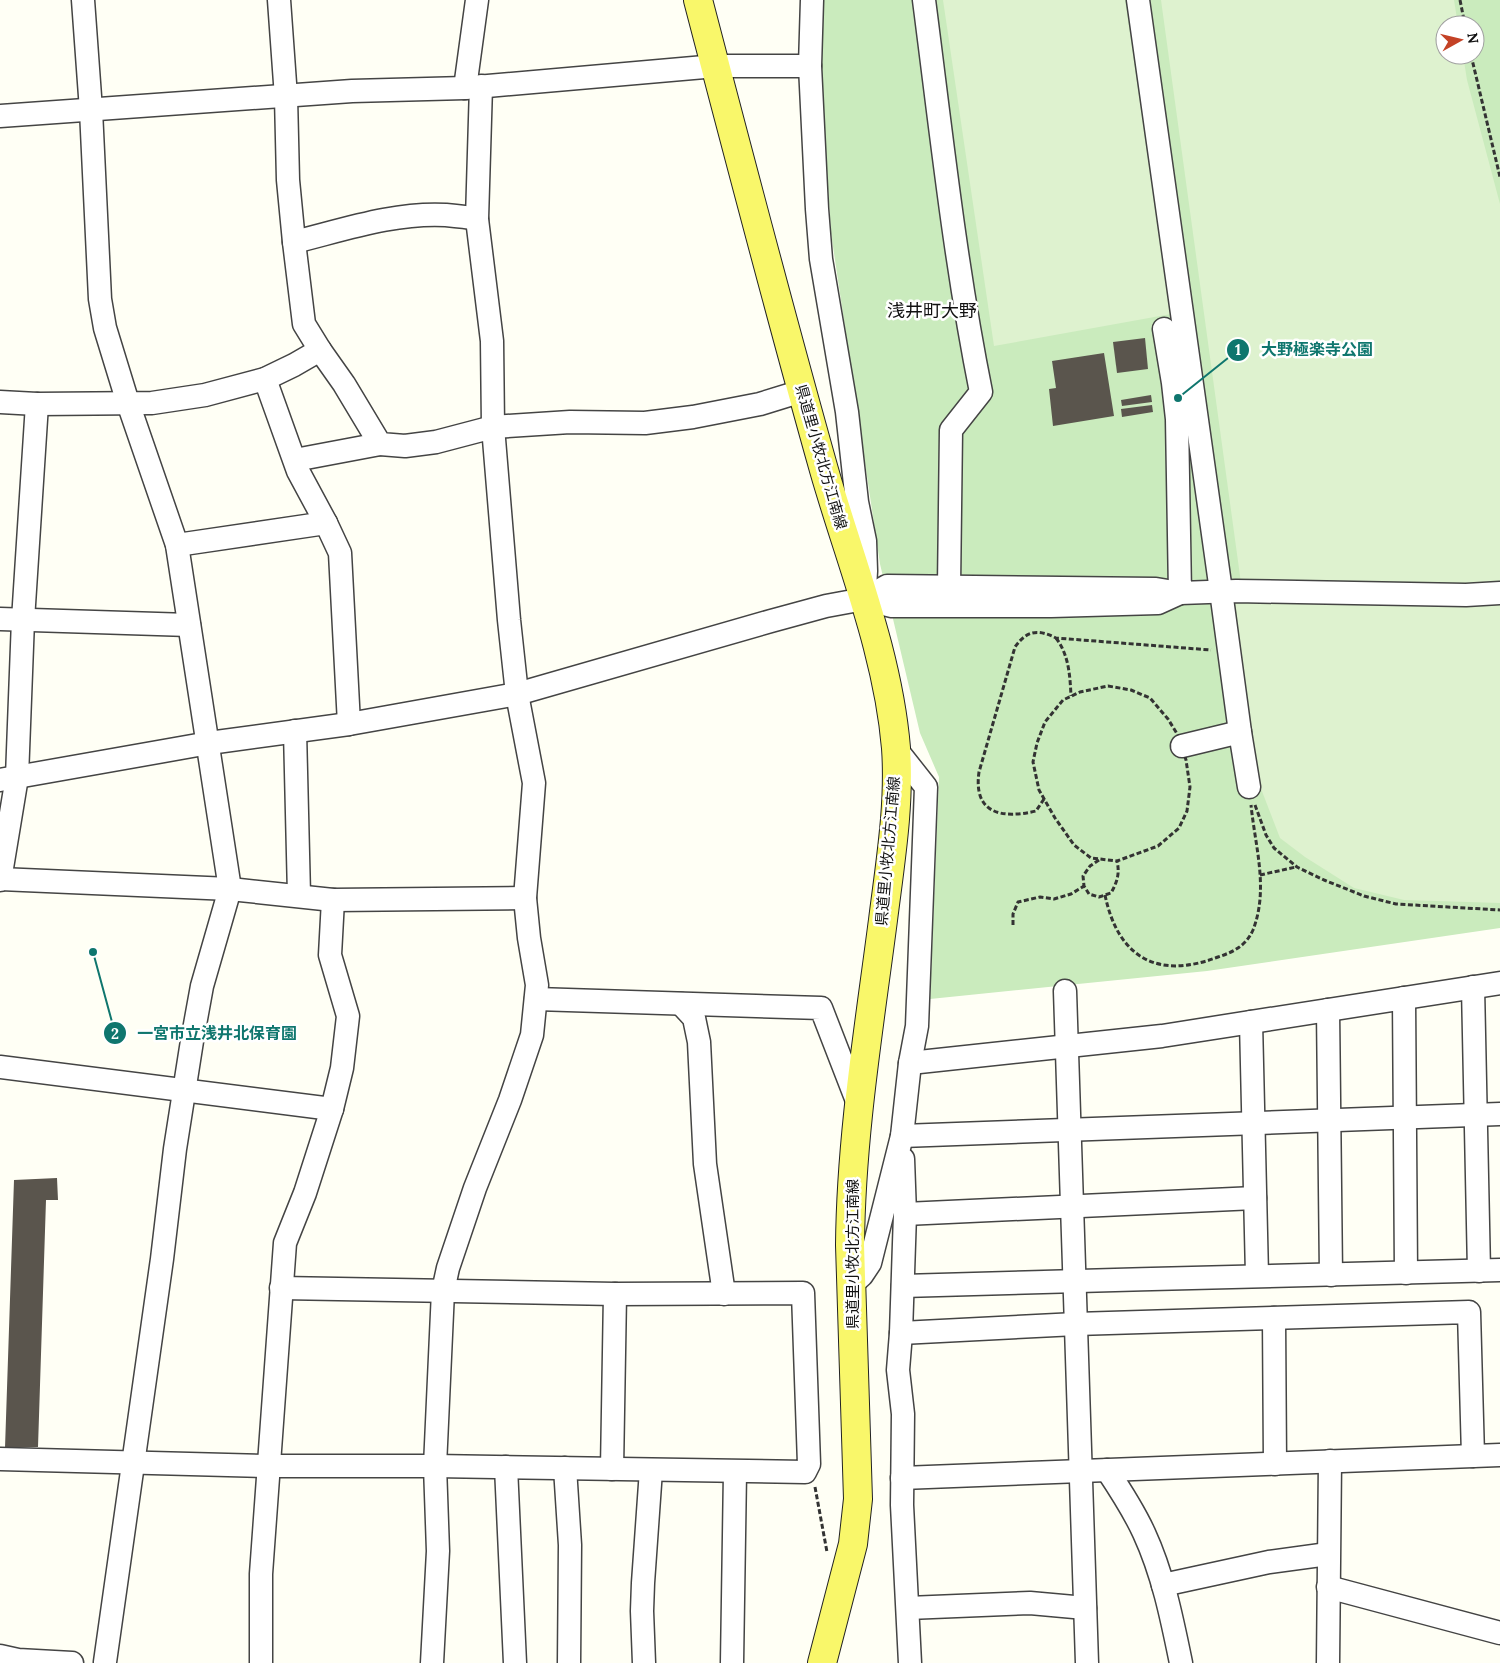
<svg xmlns="http://www.w3.org/2000/svg" width="1500" height="1663" viewBox="0 0 1500 1663" font-family="Lora,'Noto Sans JP',serif">
<style>
.green{fill:#caebbd;fill-rule:evenodd}
.pitch{fill:#def2cf}
.building{fill:#5a554d}
.lines{fill:none;stroke-linecap:round;stroke-linejoin:round}
.minor-casing{stroke:#444;stroke-width:25}
.major-casing{stroke:#222;stroke-width:30}
.path{stroke:#333;stroke-width:3;stroke-dasharray:5 2.5;stroke-linecap:butt}
.minor{stroke:#fff;stroke-width:22}
.major{stroke:#f9f76a;stroke-width:28}
.labels{text-anchor:middle;stroke-width:5;stroke-linejoin:round;paint-order:stroke}
.street-label{font-size:15px;fill:#111;stroke:#fff}
.quarter-label{font-size:18px;fill:#111;stroke:#fff}
.leader{fill:none;stroke:#0f766e;stroke-width:2}
.callout-dot{fill:#0f766e;stroke:#fff;stroke-width:2}
.mark-label{font-size:15px;text-anchor:middle;font-weight:bold;fill:#fff}
.callout-label{font-size:16px;text-anchor:middle;font-weight:bold;fill:#0f766e;stroke:#fff;stroke-width:5;stroke-linejoin:round;paint-order:stroke}
</style>
<rect width="100%" height="100%" fill="#fffff5"/>
<path class="green" d="M823,0H1500V928L1207,971L930,999L939,777L920,733L880,564L831,233L820,67ZM1445,25H1475V55H1445Z"/>
<g class="pitch">
<path d="M943,0H1125L1171,314L994,346Z"/>
<path d="M1161,0H1454L1458,25H1445V55H1463L1467,80L1500,204V584L1241,583Z"/>
<path d="M1235,601L1500,604V903L1404,900L1354,888L1305,857L1280,838L1260,786L1250,730Z"/>
</g>
<g class="building">
<path d="M1145,338L1148,369L1117,373L1113,342Z"/>
<path d="M1104,353L1114,416L1053,426L1049,389L1056,388L1052,361Z"/>
<path d="M1151,395L1152,402L1122,406L1121,400Z"/>
<path d="M1152,405L1153,412L1122,417L1121,409Z"/>
<path d="M57,1178L58,1200H46L38,1447L5,1448L14,1180Z"/>
</g>
<g class="lines">
<g class="minor-casing">
<g id="minor">
<path d="M83,0L91,110L100,299L105,328L128,403L177,545L230,889L202,986L192,1041L175,1149L162,1259L105,1662"/>
<path d="M279,0L286,97L288,180L294,242L304,324L320,350L344,384L380,444L405,446L436,442L493,427L570,422L645,423L693,417L760,404L802,391"/>
<path d="M812,0L810,66L817,209L821,259L847,412L857,502L865,541L866,571L865,588"/>
<path d="M924,0C941,131 955,263 981,392L951,430L949,587"/>
<path d="M1138,0L1221,591L1240,732L1249,787"/>
<path d="M465,88L477,0"/>
<path d="M0,116L352,91L465,88L716,66H810"/>
<path d="M294,242C343,230 395,212 446,215C457,216 467,217 477,219"/>
<path d="M1164,329L1173,383L1177,419L1180,593L1236,591L1466,595L1500,593"/>
<path d="M265,379L298,471L326,523L340,553L349,724"/>
<path d="M0,402L37,404L152,403L205,395L265,379L294,365L320,350"/>
<path d="M295,460L380,444"/>
<path d="M177,545L326,523"/>
<path d="M0,619L189,625"/>
<path d="M295,731L299,895"/>
<path d="M1182,746L1240,732"/>
<path d="M0,780L209,743L349,724L517,694L771,621L826,606L864,599L887,586L1156,589L1180,593L1158,603L1051,606H892L864,599"/>
<path d="M0,879L230,889L333,900L525,898"/>
<path d="M0,880L17,777L23,620L37,404"/>
<path d="M1473,987L1479,1271"/>
<path d="M1065,991L1087,1663"/>
<path d="M1404,998L1406,1273"/>
<path d="M536,999L821,1008L859,1106"/>
<path d="M681,1004L694,1018L699,1042L705,1164L724,1294"/>
<path d="M1328,1010L1331,1275"/>
<path d="M1251,1022L1257,1275"/>
<path d="M910,1063L1162,1036L1500,983"/>
<path d="M0,1067L332,1109"/>
<path d="M902,1136L1500,1114"/>
<path d="M903,1159L905,1214L901,1333L898,1370L903,1414L902,1505L910,1663"/>
<path d="M905,1214L1255,1198"/>
<path d="M851,1285L862,1275L870,1263L902,1136L910,1063L917,1026L926,787L896,749"/>
<path d="M903,1286C1102,1281 1301,1274 1500,1270"/>
<path d="M1274,1318L1275,1464"/>
<path d="M901,1333L1076,1324L1469,1312L1473,1456"/>
<path d="M0,1459L268,1466H435L805,1472L809,1464L803,1293L615,1294L281,1288"/>
<path d="M506,1467L515,1663"/>
<path d="M565,1468L570,1545L569,1663"/>
<path d="M612,1469L615,1294"/>
<path d="M1107,1470C1121,1491 1134,1511 1144,1533C1163,1574 1172,1619 1181,1663"/>
<path d="M902,1478L1500,1455"/>
<path d="M1163,1585L1269,1562L1328,1554"/>
<path d="M1328,1587L1500,1633"/>
<path d="M908,1608L1030,1603L1085,1608"/>
<path d="M0,1656L18,1660L72,1663"/>
<path d="M261,1663V1574L285,1243L305,1193L332,1109L342,1068L348,1016L330,955L333,900"/>
<path d="M432,1663L438,1551L435,1466L443,1291L448,1268L475,1188L510,1100L532,1035L537,985L529,938L525,898L534,783L517,694L509,620L493,427L492,341L477,219L481,86"/>
<path d="M644,1663L642,1611L643,1583L651,1470"/>
<path d="M732,1663L735,1472"/>
<path d="M1328,1663L1330,1461"/>
</g>
</g>
<g class="major-casing">
<path id="major" d="M698,0C739,157 780,314 824,470C850,561 888,652 896,748C900,805 890,864 883,920C869,1028 851,1136 850,1245L858,1499L853,1544L822,1663"/>
</g>
<g class="path">
<path d="M1460,0L1465,25"/>
<path d="M1471,55L1500,177"/>
<path d="M1056,638C1069,655 1070,676 1071,696"/>
<path d="M1108,686L1131,690L1150,698L1168,719L1179,737L1186,760L1190,787L1187,811L1179,828L1158,846L1117,861L1091,858L1074,845L1055,818L1039,790L1033,762L1037,743L1045,722L1063,700L1080,692Z"/>
<path d="M1044,799L1036,811C1002,819 973,814 979,772L1015,647C1027,630 1038,629 1056,638L1211,650"/>
<path d="M1255,805L1266,835L1274,848L1297,867L1324,880L1364,896L1396,904L1500,910"/>
<path d="M1099,860L1090,866L1083,876L1084,886L1089,894L1099,897L1111,893C1117,882 1120,874 1117,861"/>
<path d="M1260,875L1296,867"/>
<path d="M1105,895C1118,958 1158,980 1218,957C1233,952 1246,946 1253,930C1269,889 1255,846 1251,805"/>
<path d="M1013,925V914L1018,902L1040,897L1054,899L1071,894L1084,886"/>
<path d="M815,1487L827,1552"/>
</g>
<use href="#minor" class="minor"/>
<use href="#major" class="major"/>
</g>
<g class="labels">
<g class="street-label">
<text transform="translate(821 457) rotate(74)" y="5">県道里小牧北方江南線</text>
<text transform="translate(888 851) rotate(-85)" y="5">県道里小牧北方江南線</text>
<text transform="translate(853 1254) rotate(-90)" y="5">県道里小牧北方江南線</text>
</g>
<g class="quarter-label">
<text x="932" y="317">浅井町大野</text>
</g>
</g>
<path class="leader" d="M1178 398L1238 350M93 952L115 1033"/>
<g class="callout-dot">
<circle cx="1178" cy="398" r="5"/>
<circle cx="93" cy="952" r="5"/>
<circle cx="1238" cy="350" r="12"/>
<circle cx="115" cy="1033" r="12"/>
</g>
<g class="mark-label">
<text x="1238" y="355">1</text>
<text x="115" y="1039">2</text>
</g>
<g class="callout-label">
<text x="1317" y="355">大野極楽寺公園</text>
<text x="217" y="1039">一宮市立浅井北保育園</text>
</g>
<g transform="translate(1460 40) rotate(82)"><circle r="24" fill="#ffffff" stroke="#a0a0a0"/>
<path d="M0-4L9 19L0 12L-9 19Z" fill="#c44226"/>
<text y="-8" font-size="14" font-weight="bold" text-anchor="middle" fill="#111111">N</text>
</g>
</svg>
